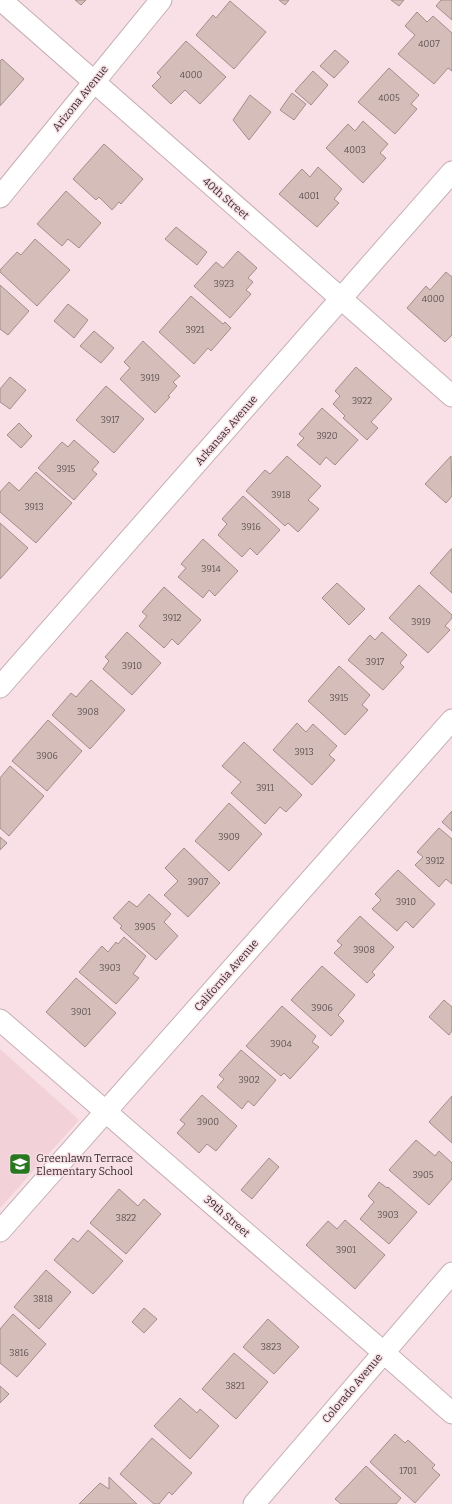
<svg xmlns="http://www.w3.org/2000/svg" width="452" height="1504" viewBox="0 0 452 1504" font-family="Bitter,serif">
<style>
.built{fill:#f2d1d9}
.building{fill:#d5beba;stroke:#a38d89}
.lines{fill:none;stroke-linecap:round;stroke-linejoin:round}
.street-casing{stroke:#c5aeb4;stroke-width:23}
.street{stroke:#fff;stroke-width:21}
.labels{text-anchor:middle;stroke-width:3;stroke-linejoin:round;paint-order:stroke}
.number-label{font-size:9px;fill:#5e5252}
.street-label{font-size:11px;fill:#372e30;stroke:#f8e0e6}
.poi-label{font-size:11px;fill:#372e30;stroke:#f8e0e6;text-anchor:start}
</style>
<rect width="100%" height="100%" fill="#f8e0e6"/>
<path class="built" d="M0,1049L79,1120L0,1208Z"/>
<g class="building">
<path d="M75,0H86L81,5Z"/>
<path d="M279,0H289L285,5Z"/>
<path d="M391,0H404L399,6Z"/>
<path d="M441,0H452V20L436,6Z"/>
<path d="M230,1L266,32L234,69L196,35L213,15L216,18Z"/>
<path d="M417,12L427,22L433,16L452,33V71L448,68L434,84L398,54L415,35L405,26Z"/>
<path d="M186,41L226,77L200,104L185,90L171,104L152,86L161,77L157,73Z"/>
<path d="M335,50L349,62L334,78L320,66Z"/>
<path d="M2,59L24,79L0,106V61Z"/>
<path d="M389,68L419,95L411,104L417,109L395,134L358,102Z"/>
<path d="M313,71L328,85L311,105L295,91Z"/>
<path d="M292,93L306,104L294,120L280,110Z"/>
<path d="M250,95L271,112L249,140L233,120Z"/>
<path d="M363,121L388,144L380,153L386,158L363,183L326,148L348,124L355,131Z"/>
<path d="M104,144L143,179L121,204L119,202L112,210L99,197L96,200L73,179Z"/>
<path d="M318,167L342,189L334,199L339,203L317,227L279,194L302,169L310,177Z"/>
<path d="M66,191L101,223L79,248L68,239L62,246L37,224Z"/>
<path d="M176,227L207,252L197,265L165,239Z"/>
<path d="M35,239L70,270L37,306L0,272V270L17,252L21,255Z"/>
<path d="M238,251L257,268L248,278L253,282L246,290L251,294L230,318L194,286L216,262L223,268Z"/>
<path d="M446,272L452,277V335L445,342L407,308L426,286L430,290Z"/>
<path d="M0,285L29,311L8,335L0,329Z"/>
<path d="M191,296L223,324L225,322L231,328L211,351L208,348L194,364L159,332Z"/>
<path d="M68,304L88,320L74,338L54,321Z"/>
<path d="M94,331L114,348L101,363L80,346Z"/>
<path d="M143,341L180,376L173,382L177,386L168,396L170,397L155,413L120,379L130,368L124,362Z"/>
<path d="M356,367L392,399L371,422L378,428L367,440L343,418L345,416L333,404L340,396L335,391Z"/>
<path d="M10,377L26,390L10,409L0,402V389Z"/>
<path d="M106,386L144,419L114,453L76,420Z"/>
<path d="M322,408L358,440L335,465L326,457L320,465L297,445L304,438L299,434Z"/>
<path d="M19,423L32,436L21,448L7,435Z"/>
<path d="M74,440L99,462L92,470L97,474L74,500L38,468L62,442L68,447Z"/>
<path d="M287,456L321,486L308,500L319,509L298,532L288,523L285,526L246,491L265,470L270,474Z"/>
<path d="M451,456L452,496L446,503L425,484Z"/>
<path d="M36,472L72,503L36,543L0,512V492L9,482L19,491Z"/>
<path d="M243,496L280,530L257,555L250,548L242,557L218,535L227,524L222,519Z"/>
<path d="M0,523L28,548L0,579Z"/>
<path d="M203,539L238,571L215,596L209,590L203,598L178,577L186,568L181,564Z"/>
<path d="M451,549H452V593L430,573Z"/>
<path d="M337,583L365,609L349,625L322,598Z"/>
<path d="M419,585L452,615V618L445,626L450,630L428,653L389,618Z"/>
<path d="M164,587L201,620L178,645L172,639L164,648L139,626L147,616L142,612Z"/>
<path d="M127,632L161,663L132,695L103,669L109,661L105,657Z"/>
<path d="M382,632L407,655L400,663L404,667L383,690L348,660L370,635L375,640Z"/>
<path d="M339,666L370,695L362,705L368,710L345,735L308,701Z"/>
<path d="M91,680L125,710L90,749L52,715L71,693L76,697Z"/>
<path d="M48,720L82,751L47,791L12,761Z"/>
<path d="M297,723L306,732L313,724L337,746L329,755L335,760L312,785L273,750Z"/>
<path d="M244,742L302,795L286,812L280,807L265,824L231,793L241,782L222,766Z"/>
<path d="M10,766L44,796L9,836L0,828V778Z"/>
<path d="M229,803L262,834L229,871L195,841Z"/>
<path d="M452,811V831L442,822Z"/>
<path d="M439,828L452,839V884L446,879L439,887L415,865L423,857L417,852Z"/>
<path d="M0,837L7,843L0,850Z"/>
<path d="M184,848L220,883L188,917L164,895L178,881L165,868Z"/>
<path d="M398,870L435,904L413,928L406,921L397,931L372,909L381,900L375,894Z"/>
<path d="M149,894L171,914L164,922L178,936L156,960L120,928L122,926L113,918L129,901L137,907Z"/>
<path d="M360,916L394,947L372,972L375,975L367,983L334,953L342,945L337,941Z"/>
<path d="M124,937L146,956L133,974L139,978L116,1004L79,972L102,946L108,952L116,942L118,944Z"/>
<path d="M322,966L355,995L338,1015L344,1021L331,1036L291,1000Z"/>
<path d="M76,978L116,1013L85,1047L46,1012Z"/>
<path d="M444,1000L452,1007V1031L449,1035L429,1017Z"/>
<path d="M282,1006L316,1036L312,1042L319,1047L290,1079L284,1073L281,1076L246,1046Z"/>
<path d="M241,1050L276,1080L254,1106L248,1101L242,1109L217,1087L224,1079L219,1075Z"/>
<path d="M202,1095L237,1126L216,1151L207,1144L199,1153L177,1133L185,1124L180,1120Z"/>
<path d="M452,1096V1143L429,1122Z"/>
<path d="M416,1140L435,1156L439,1151L452,1163V1179L429,1205L389,1170Z"/>
<path d="M269,1158L279,1167L252,1199L241,1190Z"/>
<path d="M379,1182L387,1188L388,1187L417,1212L389,1244L360,1219L374,1202L368,1196Z"/>
<path d="M119,1189L138,1206L144,1199L161,1214L126,1254L90,1223Z"/>
<path d="M345,1220L385,1255L355,1289L306,1245L328,1221L337,1229Z"/>
<path d="M88,1230L123,1261L93,1294L54,1260L73,1238L78,1242Z"/>
<path d="M46,1270L71,1292L39,1329L14,1307Z"/>
<path d="M144,1308L157,1319L144,1333L132,1322Z"/>
<path d="M13,1314L46,1344L17,1377L0,1363V1329Z"/>
<path d="M268,1319L299,1347L274,1374L243,1347Z"/>
<path d="M234,1353L268,1382L236,1419L202,1389Z"/>
<path d="M0,1386L9,1394L0,1403Z"/>
<path d="M180,1398L197,1413L200,1409L219,1426L190,1459L154,1426Z"/>
<path d="M395,1434L405,1443L408,1440L435,1465L432,1468L440,1475L415,1503L370,1462Z"/>
<path d="M152,1438L192,1473L172,1495L169,1492L159,1504H154L120,1474Z"/>
<path d="M366,1466L401,1498L396,1504H341L335,1499Z"/>
<path d="M109,1477L137,1504H79L100,1483L109,1489Z"/>
</g>
<g class="lines">
<g class="street-casing">
<g id="street">
<path d="M1,0L452,396"/>
<path d="M0,197L161,0"/>
<path d="M0,687L452,172"/>
<path d="M0,1020L383,1352L452,1413"/>
<path d="M0,1231L452,720"/>
<path d="M254,1504L452,1273"/>
</g>
</g>
<use href="#street" class="street"/>
</g>
<defs>
<g id="school-square" transform="scale(1.15)"><rect x="-9" y="-9" width="18" height="18" rx="4" fill="#297820" stroke="#f8e0e6"/><path d="M0-5L7-2L0 1L-7-2ZM-4 1L0 2.5L4 1V4Q0 6-4 4Z" fill="#fff"/></g>
</defs>
<g fill-rule="evenodd">
<use href="#school-square" x="20" y="1164"/>
</g>
<g class="labels">
<g class="number-label">
<text x="429" y="47">4007</text>
<text x="191" y="78">4000</text>
<text x="389" y="101">4005</text>
<text x="355" y="153">4003</text>
<text x="309" y="199">4001</text>
<text x="224" y="287">3923</text>
<text x="433" y="302">4000</text>
<text x="195" y="333">3921</text>
<text x="150" y="381">3919</text>
<text x="362" y="404">3922</text>
<text x="110" y="423">3917</text>
<text x="327" y="439">3920</text>
<text x="66" y="472">3915</text>
<text x="281" y="498">3918</text>
<text x="34" y="510">3913</text>
<text x="251" y="530">3916</text>
<text x="211" y="572">3914</text>
<text x="172" y="621">3912</text>
<text x="421" y="625">3919</text>
<text x="375" y="665">3917</text>
<text x="132" y="669">3910</text>
<text x="339" y="701">3915</text>
<text x="88" y="715">3908</text>
<text x="304" y="755">3913</text>
<text x="47" y="759">3906</text>
<text x="265" y="791">3911</text>
<text x="229" y="840">3909</text>
<text x="435" y="864">3912</text>
<text x="198" y="885">3907</text>
<text x="406" y="905">3910</text>
<text x="145" y="930">3905</text>
<text x="364" y="953">3908</text>
<text x="110" y="971">3903</text>
<text x="322" y="1011">3906</text>
<text x="81" y="1015">3901</text>
<text x="281" y="1047">3904</text>
<text x="249" y="1083">3902</text>
<text x="208" y="1125">3900</text>
<text x="423" y="1178">3905</text>
<text x="388" y="1218">3903</text>
<text x="126" y="1221">3822</text>
<text x="346" y="1253">3901</text>
<text x="43" y="1302">3818</text>
<text x="271" y="1350">3823</text>
<text x="19" y="1356">3816</text>
<text x="235" y="1389">3821</text>
<text x="408" y="1474">1701</text>
</g>
<g class="street-label">
<text transform="translate(80 98) rotate(-51)" y="4">Arizona Avenue</text>
<text transform="translate(226 198) rotate(41)" y="4">40th Street</text>
<text transform="translate(226 430) rotate(-49)" y="4">Arkansas Avenue</text>
<text transform="translate(226 975) rotate(-49)" y="4">California Avenue</text>
<text transform="translate(227 1216) rotate(41)" y="4">39th Street</text>
<text transform="translate(352 1388) rotate(-50)" y="4">Colorado Avenue</text>
</g>
<g class="poi-label">
<text x="36" y="1162">Greenlawn Terrace<tspan x="36" dy="13">Elementary School</tspan></text>
</g>
</g>
</svg>
